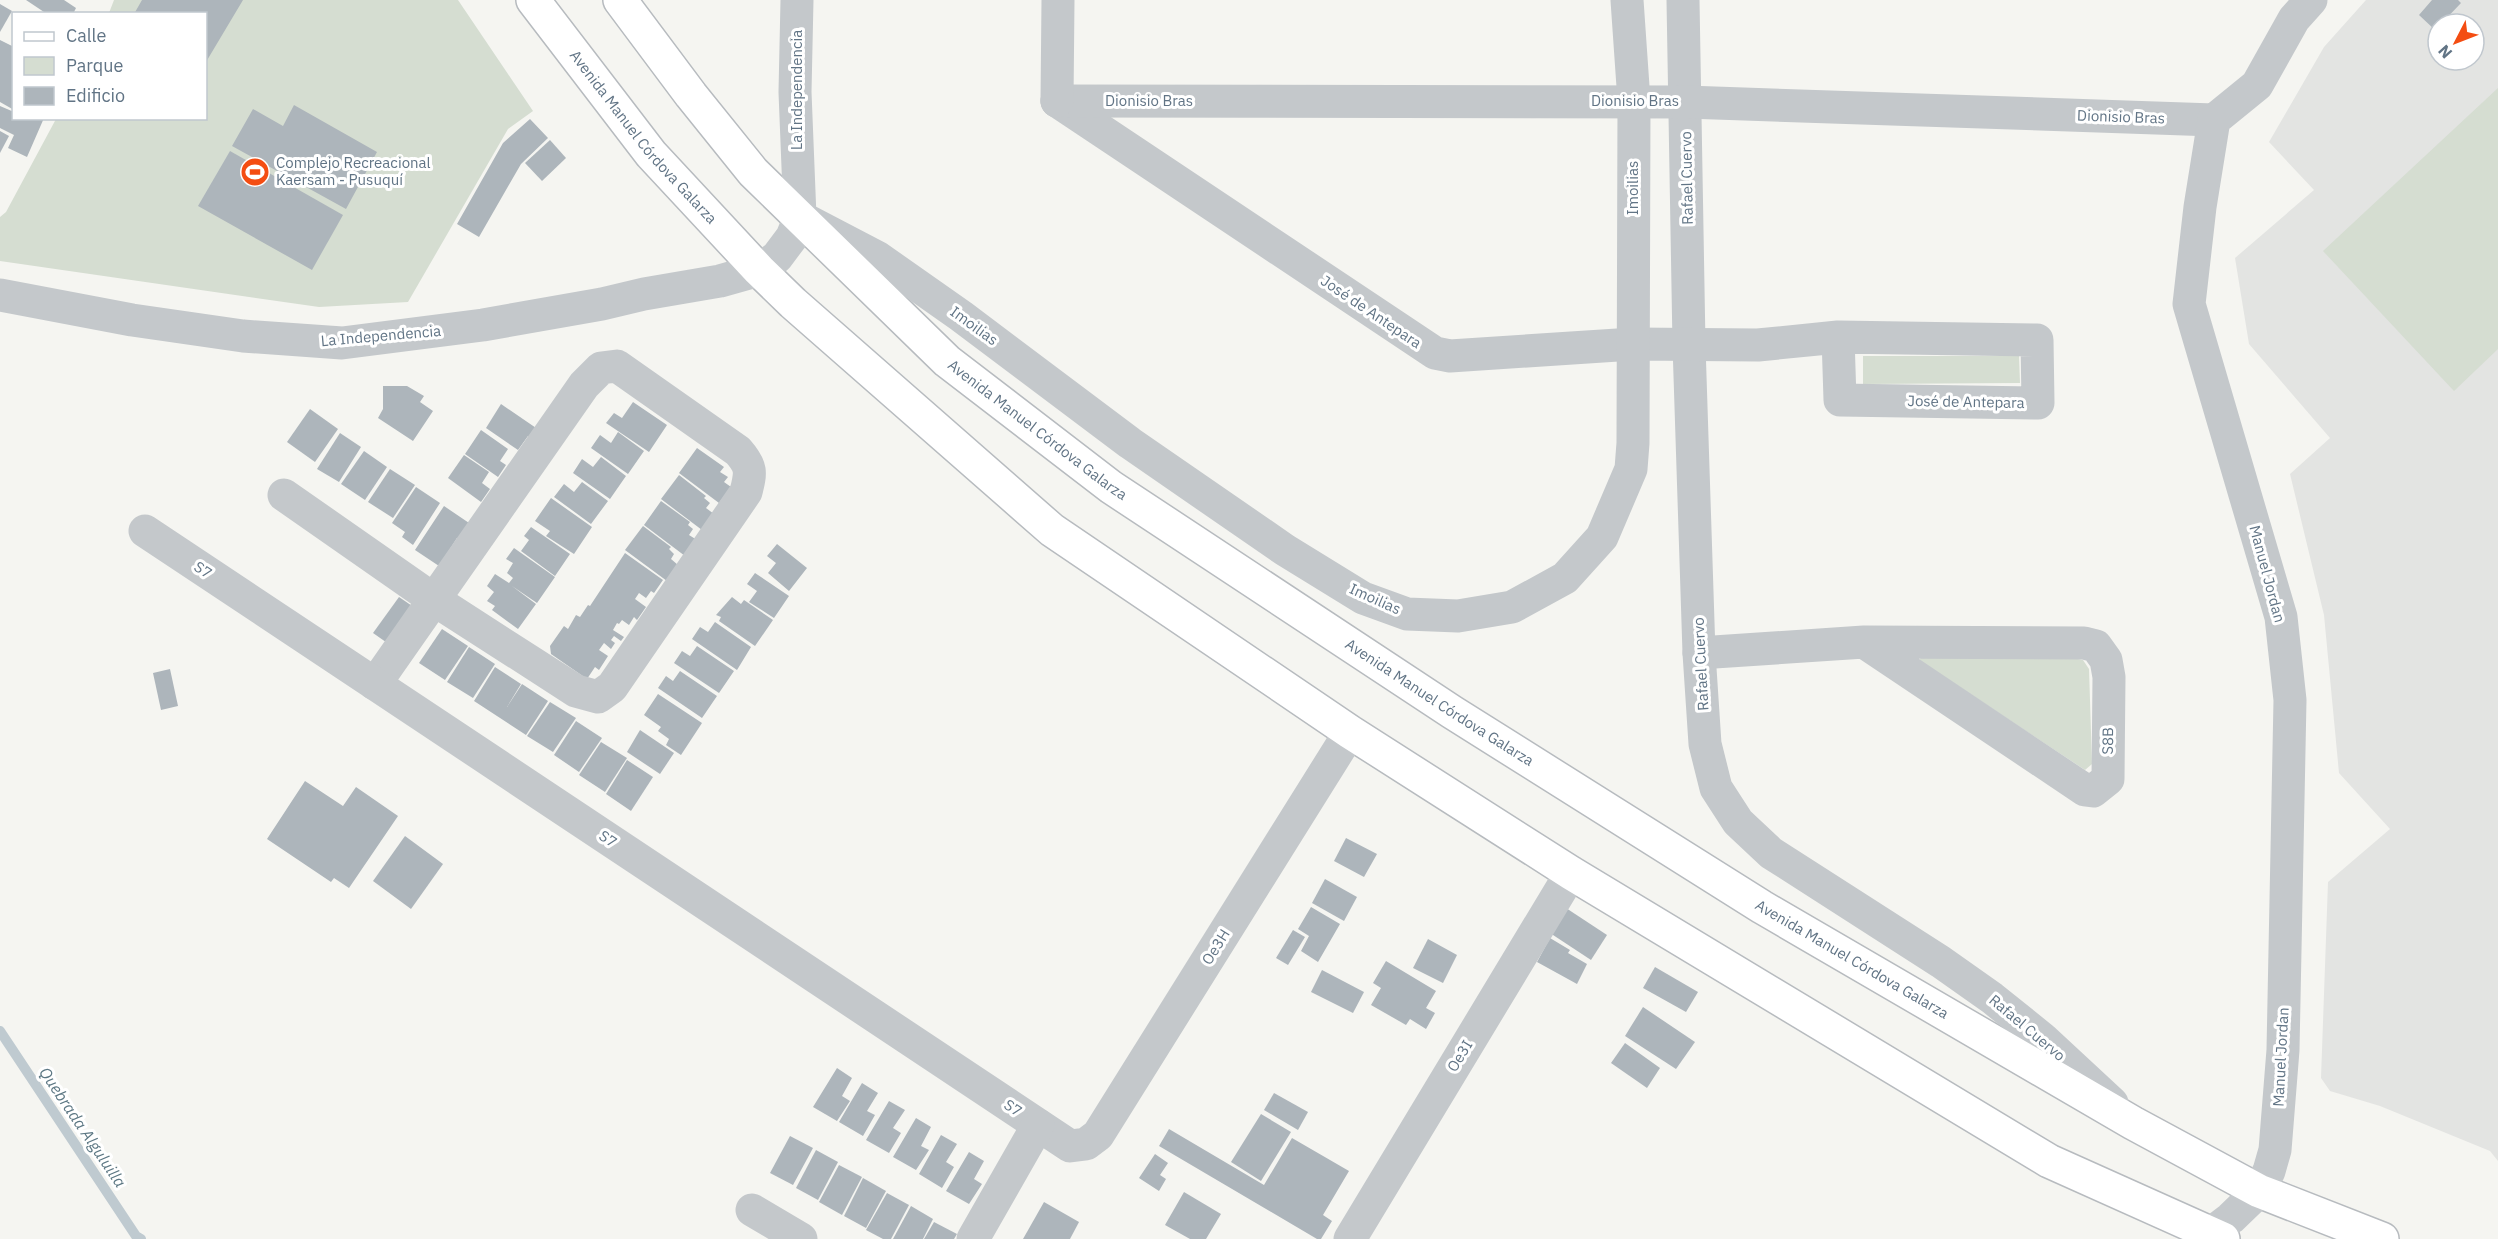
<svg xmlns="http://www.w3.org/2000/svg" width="2498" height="1239" viewBox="0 0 2498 1239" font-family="'IBM Plex Sans',sans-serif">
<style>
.built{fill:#e3e4e2;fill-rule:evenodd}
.green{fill:#d5ddd1}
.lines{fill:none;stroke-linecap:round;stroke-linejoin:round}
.stream{stroke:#bfcad0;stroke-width:10}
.building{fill:#adb5bb}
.major-casing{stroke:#b7bbbf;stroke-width:36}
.minor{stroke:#c4c8cb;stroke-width:33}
.major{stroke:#fff;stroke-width:33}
.labels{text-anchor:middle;stroke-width:6;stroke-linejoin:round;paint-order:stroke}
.street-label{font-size:15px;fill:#617485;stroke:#fff}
.poi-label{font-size:15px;fill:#617485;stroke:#fff;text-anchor:start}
.water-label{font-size:16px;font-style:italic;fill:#5c7783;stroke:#fff}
</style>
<rect width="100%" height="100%" fill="#f5f5f1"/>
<path class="built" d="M2366,0H2498V1161L2490,1151L2380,1106L2330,1091L2321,1078L2328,882L2390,829L2339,773L2324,615L2290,474L2330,438L2249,344L2235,258L2314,190L2269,142L2324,47ZM2438,24H2474V60H2438Z"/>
<g class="green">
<path d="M114,0H458L533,111L508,129L408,302L319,307L0,261V217L6,212L56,119L206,118V14L109,13Z"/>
<path d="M2498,88V349L2454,391L2323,251Z"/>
<path d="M1863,356H2019L2020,383L1863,384Z"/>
<path d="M1923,656L2068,657L2083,660L2089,669L2092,764L2085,770L1919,660Z"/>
</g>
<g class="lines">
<path class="stream" d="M0,1031L136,1236L141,1239"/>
</g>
<g class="building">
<path d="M26,0H64L76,8L73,14H47Z"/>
<path d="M142,0H243L206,62V14H134Z"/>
<path d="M2432,0H2458L2461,3L2441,24H2438L2435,30L2419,15Z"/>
<path d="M0,4L12,11L0,32Z"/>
<path d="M0,40L14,47V110L0,102Z"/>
<path d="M294,105L377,152L346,209L232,146L253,109L283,126Z"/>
<path d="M0,106L14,112V118H44L27,157L8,148L14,135L0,128Z"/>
<path d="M530,119L548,138L521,164L479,237L457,224L503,143Z"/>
<path d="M0,131L9,136L0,153Z"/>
<path d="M550,140L566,158L542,181L525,163Z"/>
<path d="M230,151L343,215L312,270L198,206Z"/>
<path d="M383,386H407L424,396L420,402L433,411L413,441L378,418L383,409Z"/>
<path d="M633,402L667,425L649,452L606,423L614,413L622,418Z"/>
<path d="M501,404L539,430L532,439L528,436L518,450L486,428Z"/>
<path d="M310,409L338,429L315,462L287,442Z"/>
<path d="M481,430L508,449L500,461L506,465L498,477L465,454Z"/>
<path d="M618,432L644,451L628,474L591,448L600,435L611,443Z"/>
<path d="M340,433L361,447L339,482L317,469Z"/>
<path d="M697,448L724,467L720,472L728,477L724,482L731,487L719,503L679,473Z"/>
<path d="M364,451L387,467L365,500L341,484Z"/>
<path d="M464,455L489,472L482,483L490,489L481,502L448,478Z"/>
<path d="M601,457L626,476L610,499L573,473L582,459L593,467Z"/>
<path d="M390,469L415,485L393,518L368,502Z"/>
<path d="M679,475L706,496L704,498L710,503L706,508L714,514L702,530L661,499Z"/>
<path d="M582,482L608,501L591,524L554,497L564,484L574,492Z"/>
<path d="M416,487L440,503L413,545L402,537L405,532L392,523Z"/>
<path d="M551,498L592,527L574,554L546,536L550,531L535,521Z"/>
<path d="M661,501L690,522L688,525L693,529L689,535L697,540L685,556L644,525Z"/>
<path d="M444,506L472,525L462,542L457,538L439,566L415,550Z"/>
<path d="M643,526L671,547L669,549L674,554L671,559L678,565L667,581L625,550Z"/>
<path d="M531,527L570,554L555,576L521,551L529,540L524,536Z"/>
<path d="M777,544L807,568L789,591L768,573L776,563L767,556Z"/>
<path d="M514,548L555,577L537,603L512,586L536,604L518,629L492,610L495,606L487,601L494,592L487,586L495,574L509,583L513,578L507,573L513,563L506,559Z"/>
<path d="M625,553L663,580L654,593L651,591L646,598L639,593L635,599L646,607L637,620L634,617L629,625L622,620L619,624L617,623L613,630L624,637L621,641L614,636L611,640L615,643L611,649L604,643L599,650L608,656L599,670L595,667L587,679L551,654L550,646L564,626L568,629L576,615L580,617L588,605L590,606Z"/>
<path d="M755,573L789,596L774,618L749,602L757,591L747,584Z"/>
<path d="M399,597L418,610L393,647L373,633Z"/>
<path d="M732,597L741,604L744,600L773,620L755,646L719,621L721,617L716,615Z"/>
<path d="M715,622L751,647L737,670L692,639L700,627L708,632Z"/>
<path d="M442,629L468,646L445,680L419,663Z"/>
<path d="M697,646L734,671L719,693L674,663L682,651L690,656Z"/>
<path d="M469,647L495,664L473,698L447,682Z"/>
<path d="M495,667L521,684L507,707L522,684L548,701L526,735L474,701Z"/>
<path d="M170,669L178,706L161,710L153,673Z"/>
<path d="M680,671L717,696L702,718L658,688L666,676L673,681Z"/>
<path d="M658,694L702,723L681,755L666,745L669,739L658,731L661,727L644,715Z"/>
<path d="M550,702L576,718L553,752L527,736Z"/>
<path d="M576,721L602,738L579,772L554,755Z"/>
<path d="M640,730L674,753L660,774L627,752Z"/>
<path d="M601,742L627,758L605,792L579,775Z"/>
<path d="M627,760L653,777L631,811L606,794Z"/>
<path d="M305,781L343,806L356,787L398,816L349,888L334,878L331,882L267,839Z"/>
<path d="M405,836L443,864L411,909L373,881Z"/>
<path d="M1346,838L1377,854L1364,877L1334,861Z"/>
<path d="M1325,879L1357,897L1344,921L1312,903Z"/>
<path d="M1311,907L1340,924L1318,962L1301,951L1309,936L1298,929Z"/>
<path d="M1566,908L1607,935L1591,960L1550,933Z"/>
<path d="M1293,930L1305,937L1288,965L1276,958Z"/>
<path d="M1550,938L1570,950L1568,953L1587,964L1577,984L1537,962Z"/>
<path d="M1428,939L1457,955L1443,983L1413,968Z"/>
<path d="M1386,961L1436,991L1426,1008L1435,1013L1426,1029L1410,1019L1406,1025L1371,1005L1381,988L1373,983Z"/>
<path d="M1655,967L1698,992L1686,1012L1643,988Z"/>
<path d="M1322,970L1364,992L1353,1013L1311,992Z"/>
<path d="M1643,1007L1695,1042L1676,1069L1625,1036Z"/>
<path d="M1625,1043L1660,1068L1647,1088L1611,1063Z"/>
<path d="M837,1068L852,1078L842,1096L850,1101L837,1121L813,1107Z"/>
<path d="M862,1083L878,1093L867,1111L875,1115L863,1136L839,1122Z"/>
<path d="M1274,1093L1308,1112L1298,1130L1264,1110Z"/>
<path d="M889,1101L905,1110L893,1128L901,1133L889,1153L866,1140Z"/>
<path d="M1261,1114L1291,1132L1261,1181L1231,1162Z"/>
<path d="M916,1118L931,1127L921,1146L929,1150L916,1170L893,1157Z"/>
<path d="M1169,1129L1264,1185L1292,1138L1349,1171L1323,1215L1332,1221L1321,1239H1317L1159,1146Z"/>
<path d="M941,1135L957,1144L946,1162L954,1167L942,1188L919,1174Z"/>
<path d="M790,1136L813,1148L793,1185L770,1173Z"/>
<path d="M816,1150L838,1162L818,1200L796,1188Z"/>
<path d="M969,1152L984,1161L974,1179L982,1184L969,1204L946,1191Z"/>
<path d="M1155,1154L1168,1163L1160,1175L1166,1179L1159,1191L1139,1178Z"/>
<path d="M839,1165L862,1177L842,1215L819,1202Z"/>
<path d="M863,1178L886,1191L866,1228L844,1216Z"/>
<path d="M1184,1192L1221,1214L1206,1239H1190L1165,1225Z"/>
<path d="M887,1193L909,1205L891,1239H883L866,1230Z"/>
<path d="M1044,1202L1079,1222L1070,1239H1023Z"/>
<path d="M911,1206L933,1219L923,1239H893Z"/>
<path d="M934,1222L957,1234L954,1239H924Z"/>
</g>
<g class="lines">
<g class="major-casing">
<g id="major">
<path id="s1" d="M533,0L651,154L759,270L793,303L1052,530L1350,732L1571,873L2049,1161L2223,1239"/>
<path id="s2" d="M620,0L691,95L753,172L947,361L1111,487L1452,712L1762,907L2133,1123L2259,1191L2382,1239"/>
</g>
</g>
<g class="minor">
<path d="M1683,0L1689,345L1699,653L1705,744L1716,788L1738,822L1771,853L1941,962L1992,998L2043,1039L2112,1103"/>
<path d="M1057,101L1435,353L1450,356L1633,344L1758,345L1838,337L2037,340L2038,403L1840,400L1838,337"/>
<path d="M1057,101L1686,102L2214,120"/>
<path d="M1057,101L1058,0"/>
<path d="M810,222L877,257L961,316L1130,443L1285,550L1363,598L1407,614L1458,616L1512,607L1565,578L1602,537L1631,469L1633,443L1634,101L1627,0"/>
<path d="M0,295L132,320L243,336L342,343L483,325L602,304L644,294L720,281L759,270L777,257L792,237L800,217L795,92L797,0"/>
<path d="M284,495L433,599L576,691L598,697L612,687L746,492C751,472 752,467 738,451L617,366L601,368L584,385L375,684"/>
<path d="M145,531L1070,1146L1086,1144L1098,1135L1350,732"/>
<path d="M1699,653L1864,642L2084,643L2096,646L2106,660L2109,677L2108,779L2093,791L2085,790L1864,642"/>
<path d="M752,1210L801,1239"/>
<path d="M2210,1234L2231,1218L2259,1191L2269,1171L2275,1150L2283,1050L2290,700L2281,617L2189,304L2200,207L2214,120L2257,85L2294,19L2311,0"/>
<path d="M973,1239L1038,1125"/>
<path d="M1350,1239L1571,873"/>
</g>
<use href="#major" class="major"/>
</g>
<defs>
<g id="stadium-disc" transform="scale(1.5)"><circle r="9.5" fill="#f44d12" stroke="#fff"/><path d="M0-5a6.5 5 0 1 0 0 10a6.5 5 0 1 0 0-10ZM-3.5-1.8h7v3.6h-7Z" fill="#fff"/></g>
</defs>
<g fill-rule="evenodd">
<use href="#stadium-disc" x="255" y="172"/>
</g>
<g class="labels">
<g class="street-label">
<text transform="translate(797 90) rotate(-90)" y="5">La Independencia</text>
<text x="1149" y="106">Dionisio Bras</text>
<text x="1635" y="106">Dionisio Bras</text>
<text transform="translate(2121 117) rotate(2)" y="5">Dionisio Bras</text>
<text dy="5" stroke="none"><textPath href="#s1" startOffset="176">Avenida Manuel Córdova Galarza</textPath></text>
<text transform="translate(1687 178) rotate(-91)" y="5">Rafael Cuervo</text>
<text transform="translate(1633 188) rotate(-90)" y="5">Imoilias</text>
<text transform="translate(1371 312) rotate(34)" y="5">José de Antepara</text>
<text transform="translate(974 326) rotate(36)" y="5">Imoilias</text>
<text transform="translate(381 336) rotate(-5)" y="5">La Independencia</text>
<text transform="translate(1966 402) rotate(1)" y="5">José de Antepara</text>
<text dy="5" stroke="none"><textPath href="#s2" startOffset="602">Avenida Manuel Córdova Galarza</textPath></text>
<text transform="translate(203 570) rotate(34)" y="5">S7</text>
<text transform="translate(2267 574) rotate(75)" y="5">Manuel Jordan</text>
<text transform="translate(1375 599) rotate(24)" y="5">Imoilias</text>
<text transform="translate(1701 664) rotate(-93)" y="5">Rafael Cuervo</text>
<text dy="5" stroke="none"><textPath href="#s2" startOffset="1088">Avenida Manuel Córdova Galarza</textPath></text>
<text transform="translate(2108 741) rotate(-89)" y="5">S8B</text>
<text transform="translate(608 839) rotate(34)" y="5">S7</text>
<text transform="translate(1216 947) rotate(-58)" y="5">Oe3H</text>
<text dy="5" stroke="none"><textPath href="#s2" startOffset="1574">Avenida Manuel Córdova Galarza</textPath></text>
<text transform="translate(2027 1028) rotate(40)" y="5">Rafael Cuervo</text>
<text transform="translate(1460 1056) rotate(-59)" y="5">Oe3I</text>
<text transform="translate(2281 1057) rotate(-87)" y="5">Manuel Jordan</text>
<text transform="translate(1013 1108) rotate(34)" y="5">S7</text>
</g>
<g class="poi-label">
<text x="276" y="168">Complejo Recreacional<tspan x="276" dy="17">Kaersam - Pusuquí</tspan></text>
</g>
<g class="water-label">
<text transform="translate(83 1127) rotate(56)" y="6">Quebrada Alguluilla</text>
</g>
</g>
<rect x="12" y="12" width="195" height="108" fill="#ffffff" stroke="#c0c7ce" stroke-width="1.5"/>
<rect x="24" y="32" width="30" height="9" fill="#ffffff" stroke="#c0c7ce" stroke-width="1.5"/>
<text x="66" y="42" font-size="18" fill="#617485">Calle</text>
<rect x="24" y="57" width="30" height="18" fill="#d5ddd1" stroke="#c0c7ce" stroke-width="1.5"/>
<text x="66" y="72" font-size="18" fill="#617485">Parque</text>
<rect x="24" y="87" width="30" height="18" fill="#adb5bb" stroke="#c0c7ce" stroke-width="1.5"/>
<text x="66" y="102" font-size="18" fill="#617485">Edificio</text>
<g transform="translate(2456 42) rotate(228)"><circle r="28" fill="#ffffff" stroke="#c0c7ce" stroke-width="1.5"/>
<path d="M0-4.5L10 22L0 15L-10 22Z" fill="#f44d12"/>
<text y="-9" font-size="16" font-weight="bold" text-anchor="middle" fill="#617485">N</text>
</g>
</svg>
